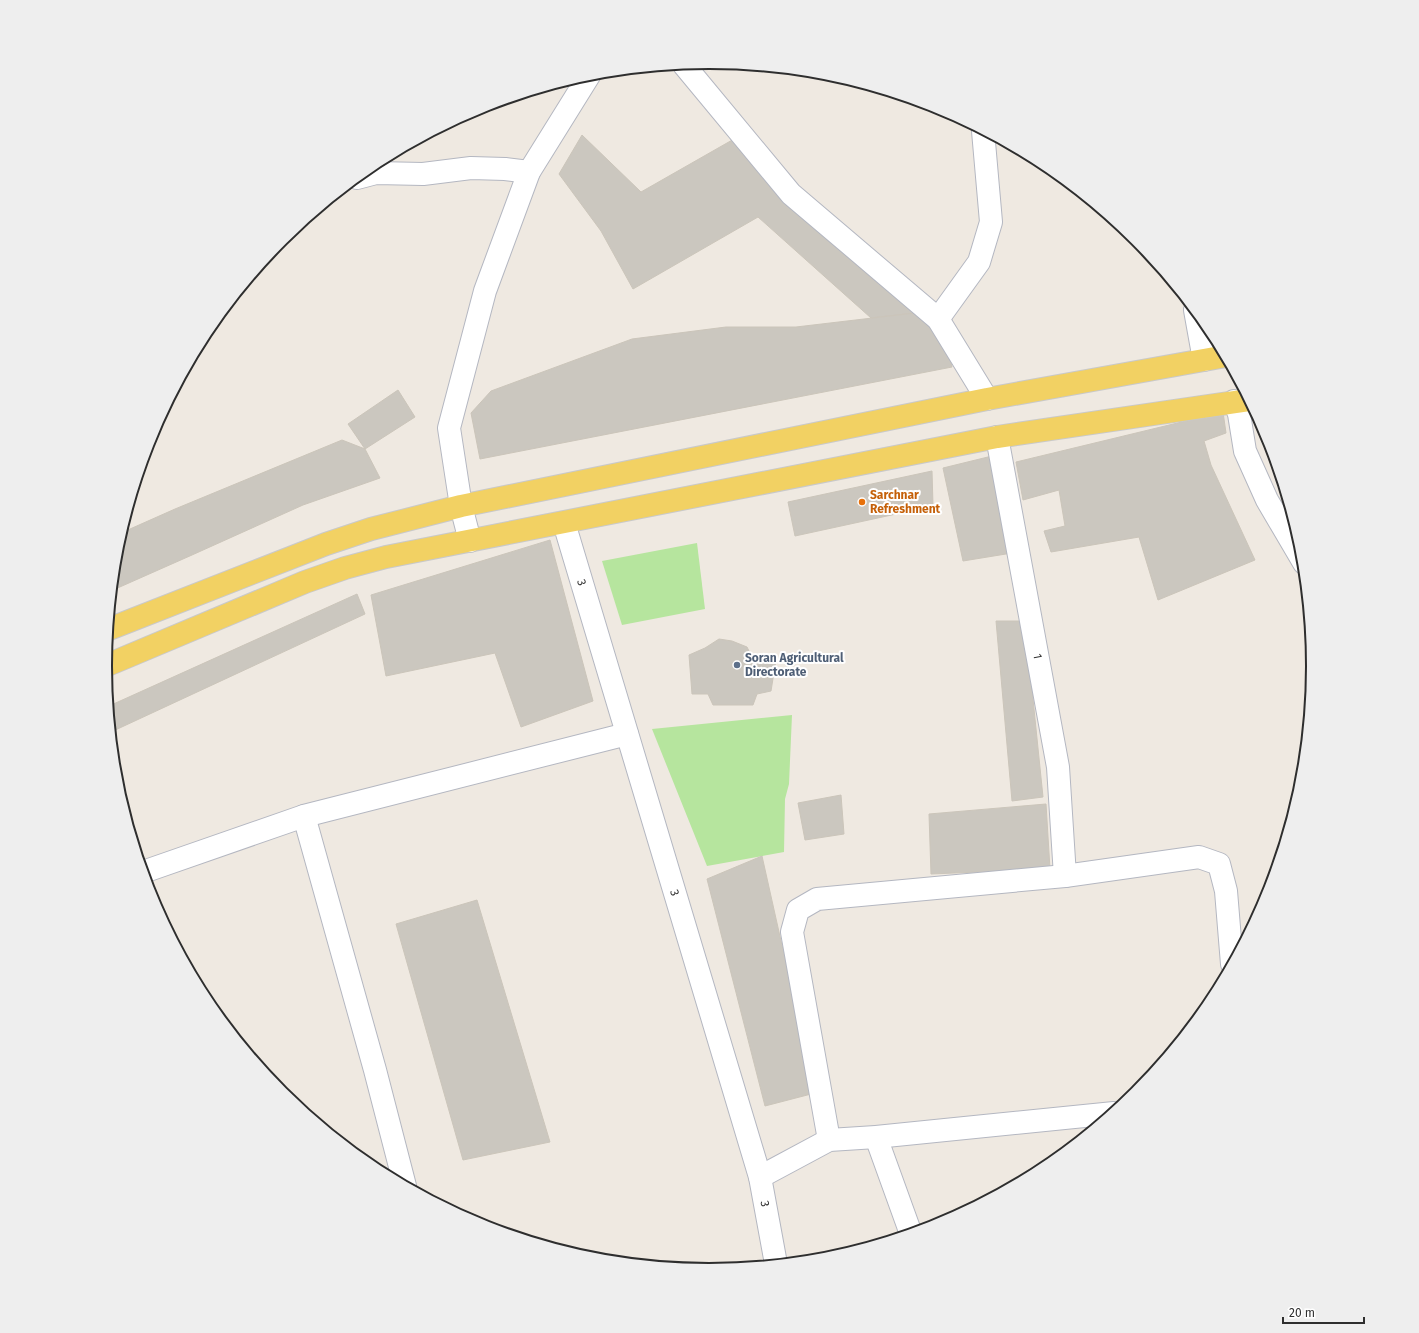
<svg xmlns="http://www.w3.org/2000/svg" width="1419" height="1333" viewBox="0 0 1419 1333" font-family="'Fira Sans',sans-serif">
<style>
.green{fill:#b6e59e}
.building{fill:#cbc7bf;stroke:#cbc5ba}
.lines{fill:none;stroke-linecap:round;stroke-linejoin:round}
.minor-casing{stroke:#b4b7c1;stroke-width:24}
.major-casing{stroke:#c9c9c9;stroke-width:24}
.minor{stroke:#fff;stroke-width:22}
.major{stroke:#f2d163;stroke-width:22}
.food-dot{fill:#e8710a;stroke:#fff;stroke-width:1.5}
.service-dot{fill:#5c6f8a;stroke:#fff;stroke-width:1.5}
.labels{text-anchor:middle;stroke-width:4;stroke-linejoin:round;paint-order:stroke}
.food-label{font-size:12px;font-weight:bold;fill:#c56008;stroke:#fff;text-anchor:start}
.street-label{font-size:12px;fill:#2e2e2e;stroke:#fff}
.service-label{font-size:12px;font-weight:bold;fill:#4e5e75;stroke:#fff;text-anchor:start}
.rim{fill:none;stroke:#2e2e2e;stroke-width:2}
</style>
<rect width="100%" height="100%" fill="#efe9e1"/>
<g class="green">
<path d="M697,543L705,609L622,625L602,561Z"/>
<path d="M792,715L789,784L785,799L784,852L707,866L652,729Z"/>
</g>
<g class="building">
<path d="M582,135L641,192L734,139L786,198L862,270L915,313L871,318L758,217L633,289L601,231L559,174Z"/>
<path d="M915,313L945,338L952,367L480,459L471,413L491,391L632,339L726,327H796Z"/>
<path d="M398,390L415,417L365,449L348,424Z"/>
<path d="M1223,412L1226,433L1204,441L1211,465L1255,560L1158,600L1139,537L1051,552L1044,531L1065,526L1059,490L1023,500L1016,462Z"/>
<path d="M342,440L365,449L380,478L303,505L192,555L113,590L117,548L121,533L175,509Z"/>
<path d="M992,456L1012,553L963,561L943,468Z"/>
<path d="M932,471L933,506L795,536L788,502Z"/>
<path d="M550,540L593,701L521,727L495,653L386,676L371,595Z"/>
<path d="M357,594L365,614L111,732L109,706Z"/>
<path d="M996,621H1025L1043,797L1012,801Z"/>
<path d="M719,639L732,641L747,647L754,661L776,660L771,691L757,694L753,705H713L708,694H692L689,655L705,648Z"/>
<path d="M841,795L844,834L805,840L798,803Z"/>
<path d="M1046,804L1050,869L931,874L929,814Z"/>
<path d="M762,856L815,1093L765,1106L707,879Z"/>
<path d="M477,900L550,1142L463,1160L396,924Z"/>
</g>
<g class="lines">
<g class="minor-casing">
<g id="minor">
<path d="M684,65L791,194L938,319L987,399"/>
<path d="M357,178L376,173L423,174L471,168L505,169L529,172"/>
<path d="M1195,310L1204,360"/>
<path d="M938,319L979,262L991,222L983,131"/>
<path d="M1234,401L1239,414L1245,451L1267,500L1304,563"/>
<path id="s1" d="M997,437L1058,767L1065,876"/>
<path id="s2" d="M564,523L760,1177L776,1264"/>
<path d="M470,541L461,506L449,428L485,291L529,172L590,74"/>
<path d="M304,816L375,1070L405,1186"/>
<path d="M143,872L304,816L627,734"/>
<path d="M876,1137L911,1234"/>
<path d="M829,1140L792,932L798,910L817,899L1065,876L1199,857L1219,864L1226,891L1232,964"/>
<path d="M760,1177L829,1140L876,1137L1114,1113"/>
</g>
</g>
<g class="major-casing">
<g id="major">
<path d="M109,629L326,544L371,529L461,506L987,399L1226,356"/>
<path d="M105,666L305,582L345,568L386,557L997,437L1249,400"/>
</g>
</g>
<use href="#minor" class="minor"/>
<use href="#major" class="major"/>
</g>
<circle class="food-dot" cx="862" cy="502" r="4"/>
<circle class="service-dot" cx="737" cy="665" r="4"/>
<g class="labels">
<g class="food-label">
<text x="870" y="499">Sarchnar<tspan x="870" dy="14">Refreshment</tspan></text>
</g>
<g class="street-label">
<text dy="4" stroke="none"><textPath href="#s2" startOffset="62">3</textPath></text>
<text dy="4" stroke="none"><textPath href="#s1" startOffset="223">1</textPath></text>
<text dy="4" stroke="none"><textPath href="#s2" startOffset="386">3</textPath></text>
<text dy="4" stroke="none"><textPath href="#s2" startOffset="710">3</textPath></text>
</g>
<g class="service-label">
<text x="745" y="662">Soran Agricultural<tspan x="745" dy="14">Directorate</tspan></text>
</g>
</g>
<path d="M0 0H1419V1333H0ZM112 666a597 597 0 1 1 1194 0a597 597 0 1 1-1194 0Z" fill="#eee" fill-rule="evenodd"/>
<path class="rim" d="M112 666a597 597 0 1 1 1194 0a597 597 0 1 1-1194 0Z"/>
<path d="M1283 1317v6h81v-6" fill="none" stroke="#2e2e2e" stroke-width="2"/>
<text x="1289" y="1317" font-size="12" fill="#2e2e2e" stroke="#ffffff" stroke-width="3" paint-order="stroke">20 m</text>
</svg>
